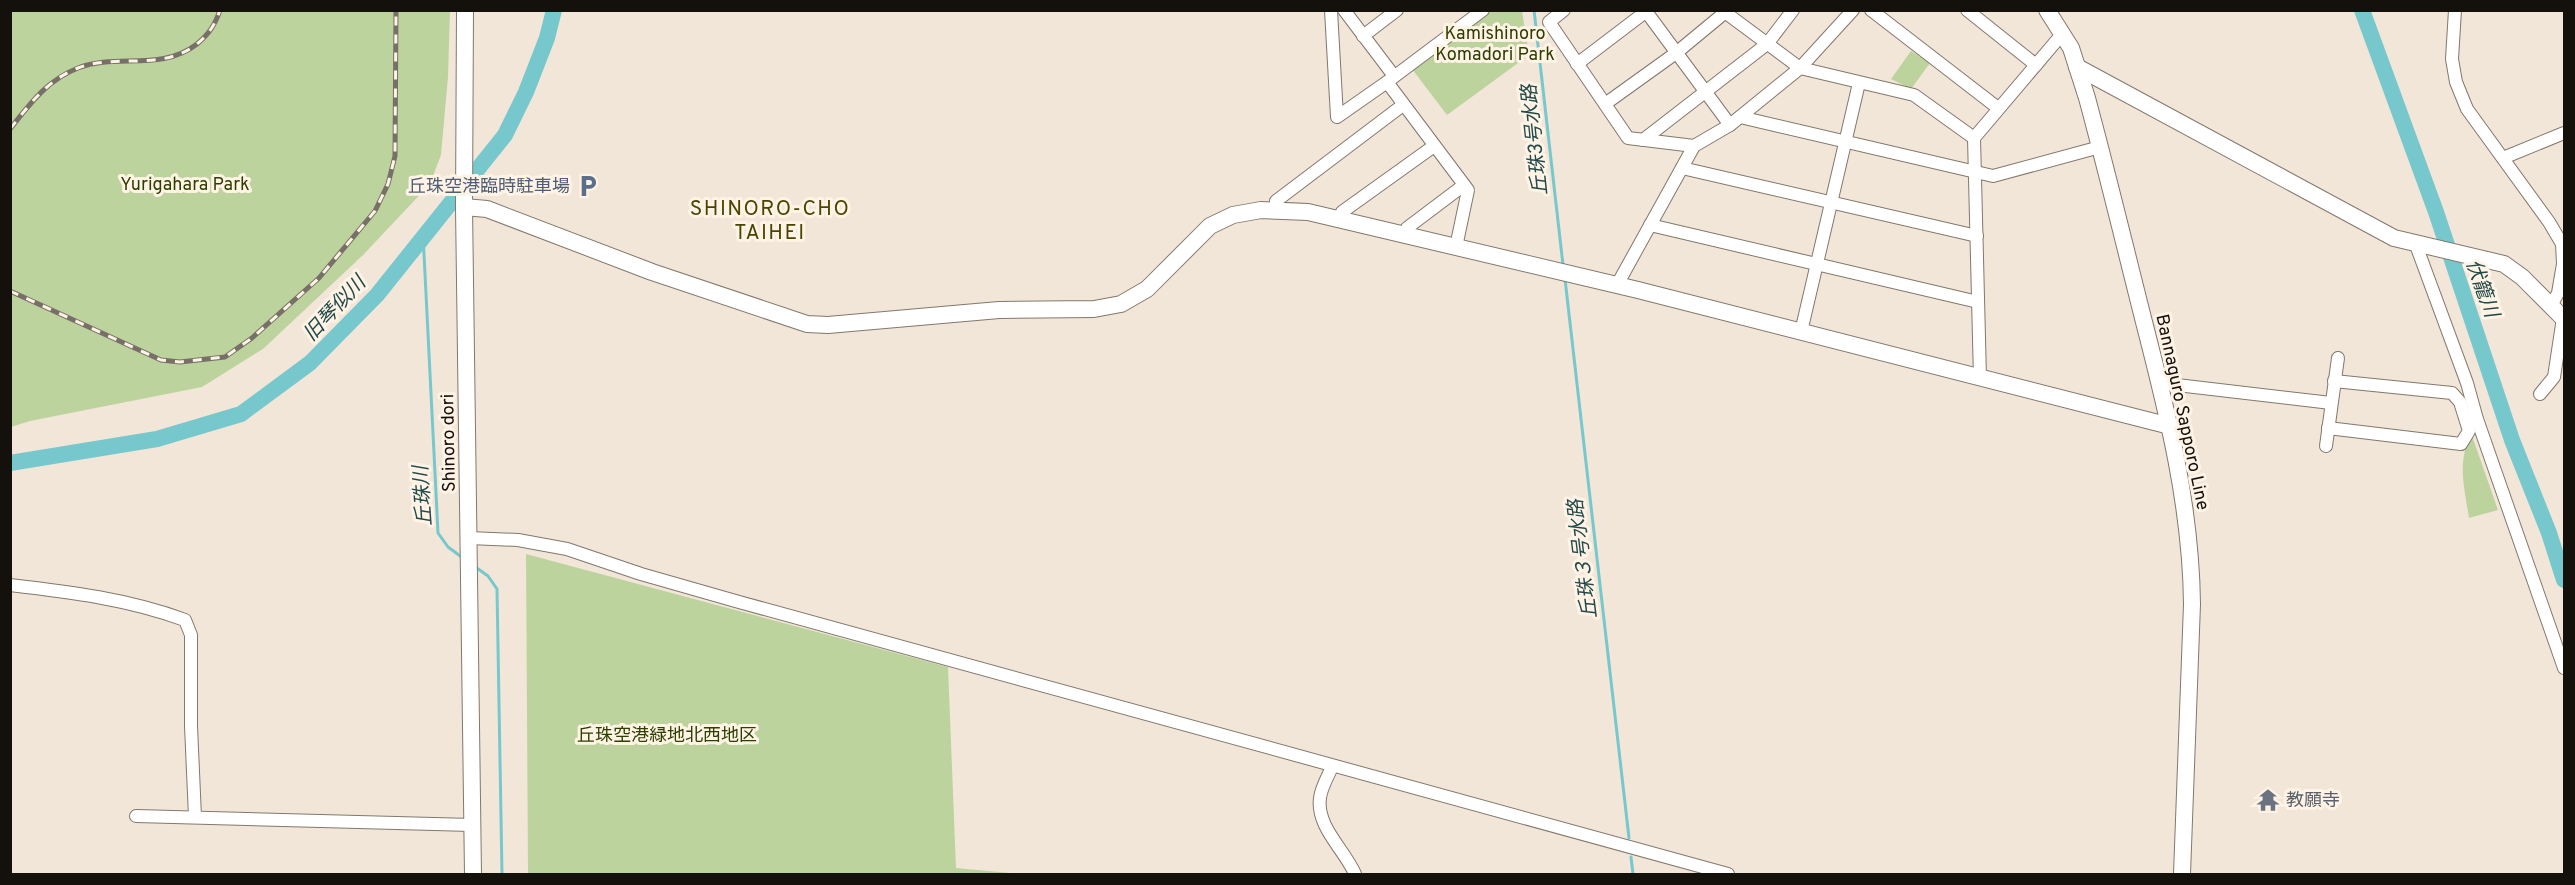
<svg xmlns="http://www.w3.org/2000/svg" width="2575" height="885" viewBox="0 0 2575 885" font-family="Overpass,'Noto Sans JP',sans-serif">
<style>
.green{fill:#bdd39e}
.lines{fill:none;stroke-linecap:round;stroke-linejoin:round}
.stream{stroke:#76c8cc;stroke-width:3}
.river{stroke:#76c8cc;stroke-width:16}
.street-casing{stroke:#82786c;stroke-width:14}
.secondary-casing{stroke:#82786c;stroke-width:18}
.street{stroke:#fff;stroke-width:12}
.secondary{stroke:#fff;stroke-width:16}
.rail-casing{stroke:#787068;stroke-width:5}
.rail{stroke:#fff3e6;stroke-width:3;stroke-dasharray:9;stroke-linecap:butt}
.labels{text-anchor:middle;stroke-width:6;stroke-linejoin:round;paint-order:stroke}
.park-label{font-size:18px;fill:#2c3f00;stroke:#fff3e6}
.service-label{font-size:18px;fill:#4e5e75;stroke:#fff3e6;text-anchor:end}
.street-label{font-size:18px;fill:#14100b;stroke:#fff3e6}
.worship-label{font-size:18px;fill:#5b616d;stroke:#fff3e6;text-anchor:start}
.water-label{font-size:20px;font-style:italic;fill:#22494a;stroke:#fff3e6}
.quarter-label{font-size:21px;letter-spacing:1.5px;fill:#494400;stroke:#fff3e6}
</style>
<rect width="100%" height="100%" fill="#f2e6d9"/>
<g class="green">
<path d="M10,11H450L448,77L441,155L430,184L363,255L263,349L202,387L30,421L11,427Z"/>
<path d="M1490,11H1522L1529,55L1447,115L1412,69Z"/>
<path d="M1911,51L1930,63L1911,89L1891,79Z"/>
<path d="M2471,433L2498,510L2469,518C2464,485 2457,464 2471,433Z"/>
<path d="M526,554L948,667L956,868L1020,874H528Z"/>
</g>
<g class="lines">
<g class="stream">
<path d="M1534,10L1563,265"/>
<path d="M423,234L438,533L448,547L463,558"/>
<path d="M1565,279L1629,838"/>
<path d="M474,566L488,576L497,589L502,874"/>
<path d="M1631,857L1633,874"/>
</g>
<g class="river">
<path d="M2362,10L2436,212L2512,440L2549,533L2564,580"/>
<path d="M10,463L157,439L241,414L310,363L377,295L505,135L526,92L547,38L554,10"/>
</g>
<g class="street-casing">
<g id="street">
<path d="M1331,10L1337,117L1387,82L1468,190L1456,247"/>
<path d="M1344,10L1394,76"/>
<path d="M1564,10L1549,22L1628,138L1694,146"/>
<path d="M1645,10L1730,125"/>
<path d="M1722,10L1800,68L1914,95L1974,138"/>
<path d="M1871,10L1998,108"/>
<path d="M1967,10L2036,65"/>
<path d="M2455,10L2452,59L2456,82L2467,109L2549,222L2562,244L2563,264L2558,293L2551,306"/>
<path d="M1363,36L1397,10"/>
<path d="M1577,64L1648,10"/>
<path d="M1387,82L1483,10"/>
<path d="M1605,104L1676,53L1728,10"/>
<path d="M1740,117L1993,176L2100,147"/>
<path d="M1643,140L1767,44L1793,10"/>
<path d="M2503,158L2564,133"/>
<path d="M1682,168L1977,236"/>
<path d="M1275,210L1276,201L1403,105"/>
<path d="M1340,220L1342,212L1434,146"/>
<path d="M1650,225L1978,302"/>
<path d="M1406,235L1407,228L1464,185"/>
<path d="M2416,245L2467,383L2477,419L2564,668"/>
<path d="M1617,285L1694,146L1730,125L1800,68L1853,10"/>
<path d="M1801,332L1859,83"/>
<path d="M1980,378L1974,138L2063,33"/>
<path d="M2160,383L2331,403"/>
<path d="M2540,394L2554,377L2563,318"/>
<path d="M2328,428L2461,444L2469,431L2460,402L2452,393L2334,381"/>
<path d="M2326,446L2338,358"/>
<path d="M469,538L518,540L567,549L641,574L739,602L1728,874"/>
<path d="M10,585C70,592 128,599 185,620L191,635V726L195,817"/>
<path d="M1332,767C1328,776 1321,788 1320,798C1316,827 1345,850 1355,874"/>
<path d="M136,816L472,825"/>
</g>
</g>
<g class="secondary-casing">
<g id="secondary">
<path d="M465,10L464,207L473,874"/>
<path d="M2047,10L2071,48L2087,98C2107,172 2125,247 2144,322C2168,415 2191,507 2192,604L2182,874"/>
<path d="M2077,67L2394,238L2504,264L2522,277L2564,319"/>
<path d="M464,207L487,209L652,272L807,324L828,325L999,310L1094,309L1121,304L1147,289L1210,226L1233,215L1261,210L1308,212L1638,290L2170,426"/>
</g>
</g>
<use href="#street" class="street"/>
<use href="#secondary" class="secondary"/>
<g class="rail-casing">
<g id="rail">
<path d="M10,129C30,104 47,80 78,68C117,53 161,72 197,44C209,34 215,25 220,10"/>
<path d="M10,291L161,360L180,362L225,357L252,338L319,278L375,211L388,184L395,156L396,10"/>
</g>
</g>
<use href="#rail" class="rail"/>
</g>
<defs>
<g id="parking-bare" transform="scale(1.8)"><path d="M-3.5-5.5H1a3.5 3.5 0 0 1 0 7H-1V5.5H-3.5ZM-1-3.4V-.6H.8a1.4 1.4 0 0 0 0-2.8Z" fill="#5c6f8a" stroke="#fff3e6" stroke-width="2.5" paint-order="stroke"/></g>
<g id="temple-bare" transform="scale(1.8)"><path d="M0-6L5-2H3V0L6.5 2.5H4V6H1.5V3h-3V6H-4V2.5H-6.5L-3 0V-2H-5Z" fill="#6b7280" stroke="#fff3e6" stroke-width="2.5" paint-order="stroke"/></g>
</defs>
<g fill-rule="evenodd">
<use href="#parking-bare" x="588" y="186"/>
<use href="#temple-bare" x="2268" y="800"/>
</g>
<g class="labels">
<g class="park-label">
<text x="1495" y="39">Kamishinoro<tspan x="1495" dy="21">Komadori Park</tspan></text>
<text x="185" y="190">Yurigahara Park</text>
<text x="667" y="741">丘珠空港緑地北西地区</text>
</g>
<g class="service-label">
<text x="570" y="192">丘珠空港臨時駐車場</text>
</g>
<g class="street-label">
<text transform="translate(2183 412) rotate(78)" y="6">Bannaguro Sapporo Line</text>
<text transform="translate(448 443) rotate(-91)" y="6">Shinoro dori</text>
</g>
<g class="worship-label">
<text x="2286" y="806">教願寺</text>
</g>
<g class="water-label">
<text transform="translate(1534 140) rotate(-96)" y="7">丘珠3号水路</text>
<text transform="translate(2483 288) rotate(70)" y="7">伏籠川</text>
<text transform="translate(334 308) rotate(-47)" y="7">旧琴似川</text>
<text transform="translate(422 496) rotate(-94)" y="7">丘珠川</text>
<text transform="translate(1582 559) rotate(-97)" y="7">丘珠３号水路</text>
</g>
<g class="quarter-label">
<text x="770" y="215">SHINORO-CHO<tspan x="770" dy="24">TAIHEI</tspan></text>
</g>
</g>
<rect width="2575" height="885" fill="none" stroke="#14100b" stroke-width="24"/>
</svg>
